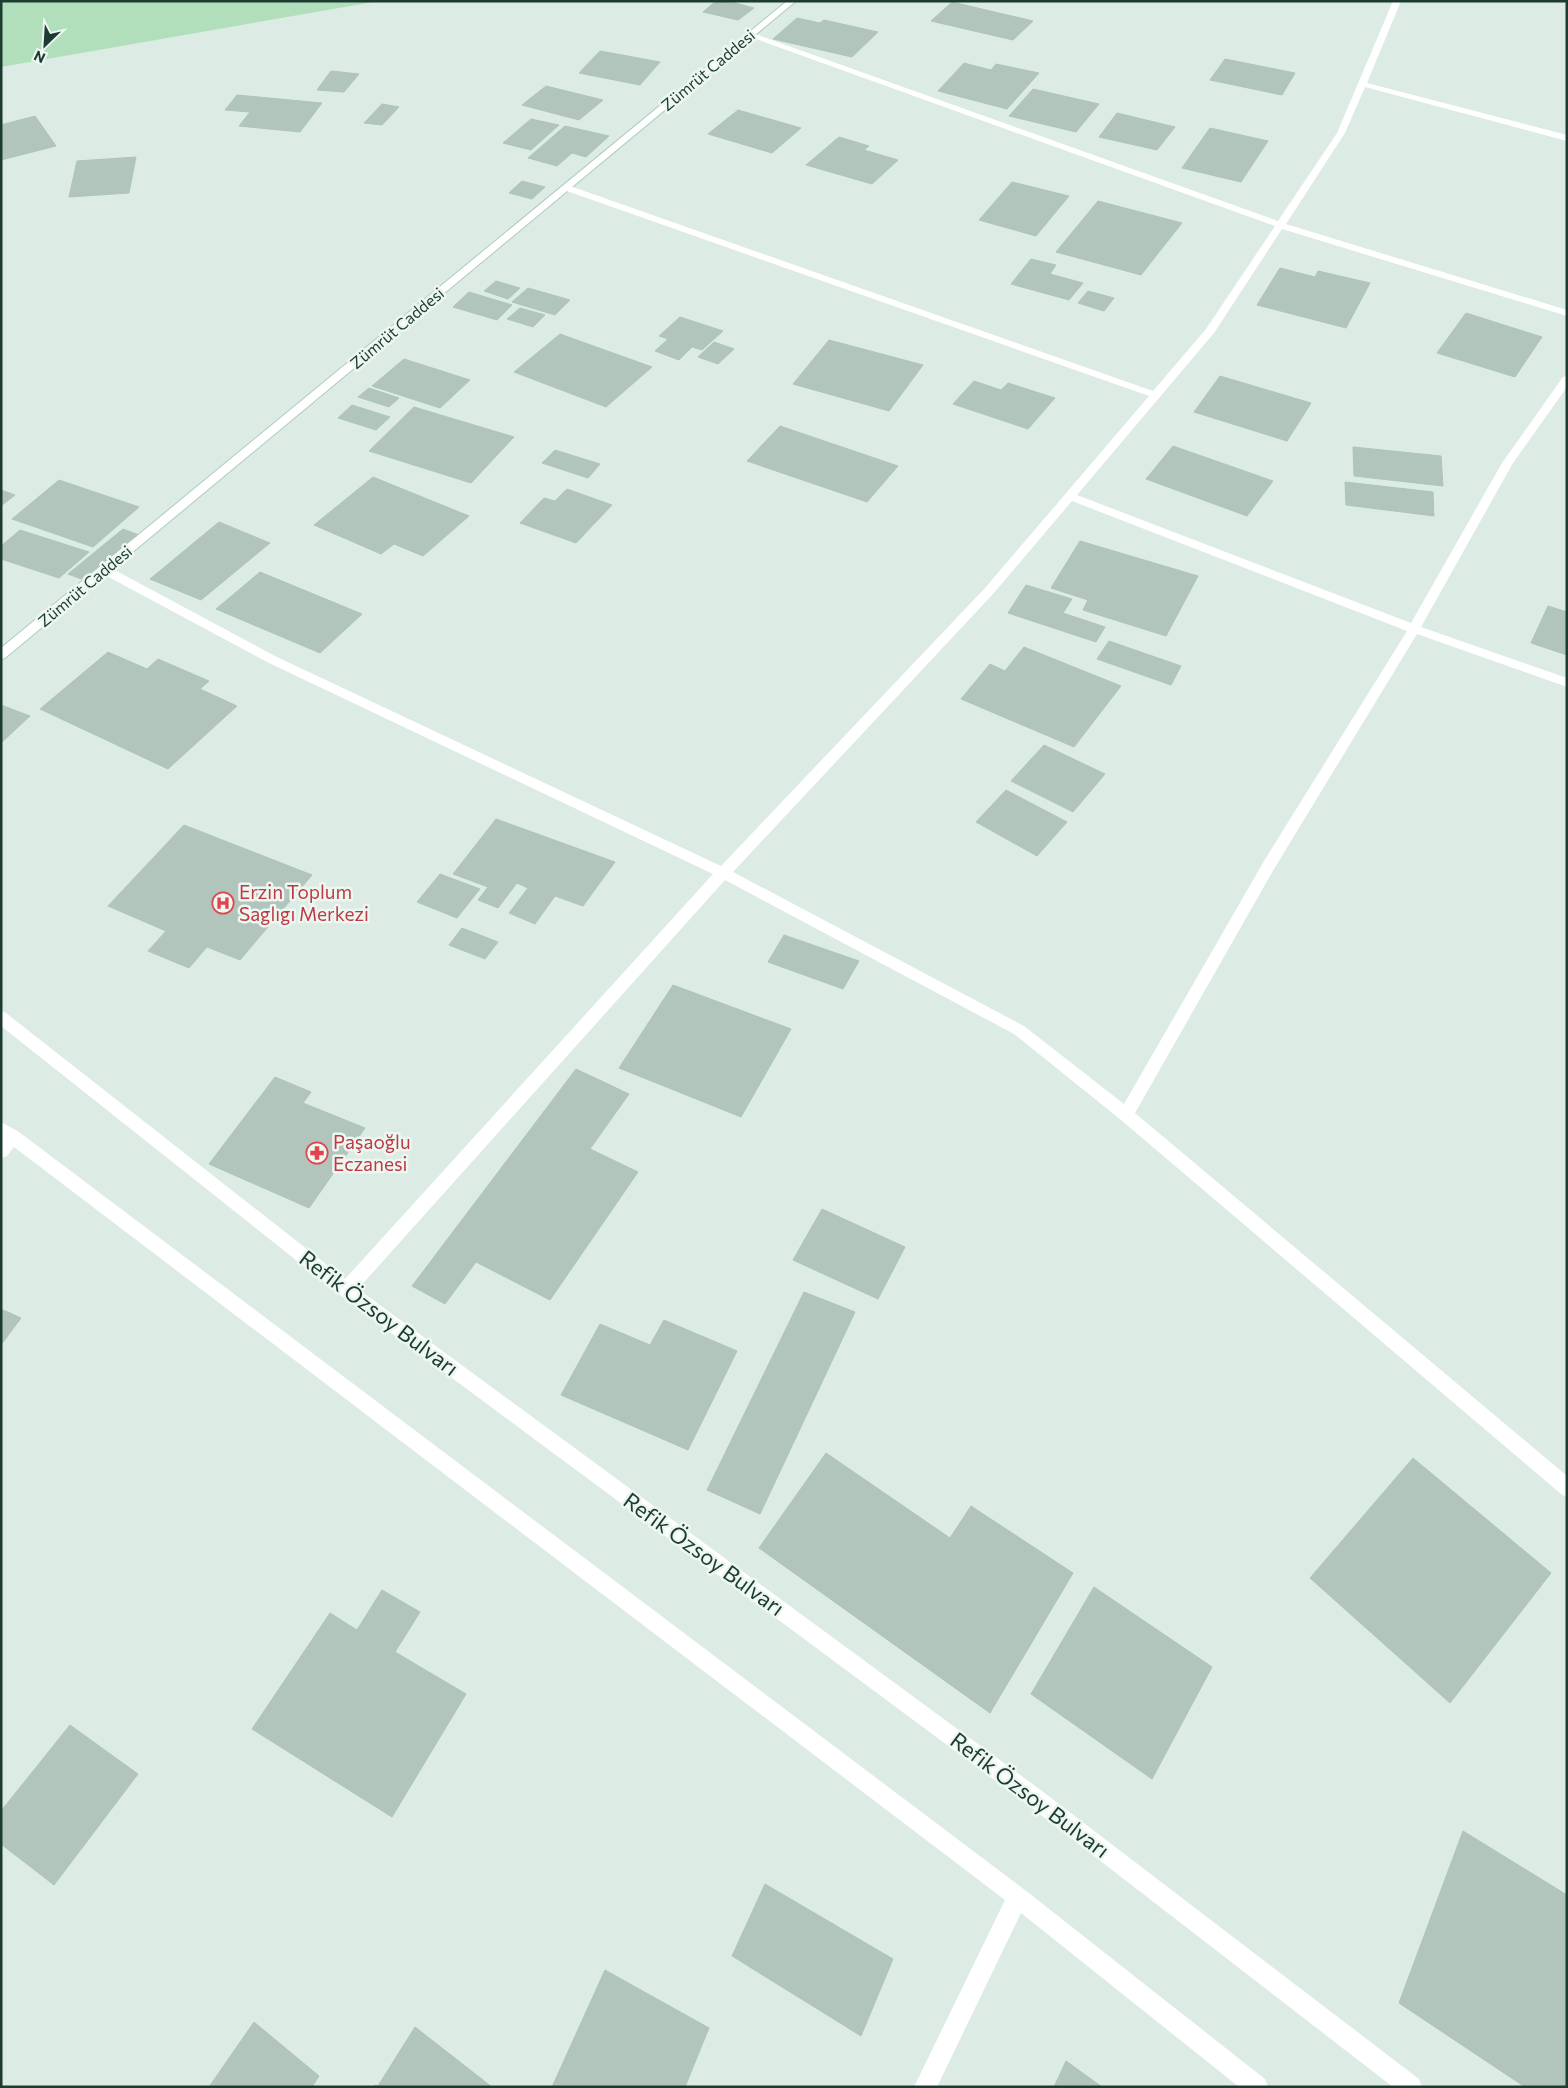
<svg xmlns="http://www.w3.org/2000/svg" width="1568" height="2088" viewBox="0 0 1568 2088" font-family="Commissioner,sans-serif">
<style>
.green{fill:#b2dfbb}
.building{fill:#b1c5bc;stroke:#aec5ba}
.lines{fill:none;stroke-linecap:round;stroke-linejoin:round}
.secondary-casing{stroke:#aeccbf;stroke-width:2}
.street{fill:#fff;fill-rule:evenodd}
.secondary{fill:#fff;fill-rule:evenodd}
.labels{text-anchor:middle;stroke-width:5;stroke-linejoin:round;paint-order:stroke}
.far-street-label{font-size:16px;fill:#1c3b31;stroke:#edf7f1}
.health-label{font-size:19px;fill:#be3a42;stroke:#edf7f1;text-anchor:start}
.near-street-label{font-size:22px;fill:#1c3b31;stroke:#edf7f1}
</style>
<rect width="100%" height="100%" fill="#dcebe3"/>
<path class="green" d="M1,1H379L1,67Z"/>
<g class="building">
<path d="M716,1H728L754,8L738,20L703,12Z"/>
<path d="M952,2L1033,21L1013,40L931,21Z"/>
<path d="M797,18L820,23L824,20L878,32L852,57L773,39Z"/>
<path d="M600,51L660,62L640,85L579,73Z"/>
<path d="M1225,59L1295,73L1282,95L1210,80Z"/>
<path d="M964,63L991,70L996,64L1039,73L1007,109L938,91Z"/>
<path d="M331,71L359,74L344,92L317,90Z"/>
<path d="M546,86L603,100L579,120L522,105Z"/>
<path d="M1033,89L1099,104L1076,132L1009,116Z"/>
<path d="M237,95L322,103L300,132L239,126L250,112L225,110Z"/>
<path d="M382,104L399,107L382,125L364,123Z"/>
<path d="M738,110L801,128L772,153L708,134Z"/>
<path d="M1117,113L1175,127L1157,150L1099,137Z"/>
<path d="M35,116L56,146L1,160V125Z"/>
<path d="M531,119L559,125L531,150L503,143Z"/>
<path d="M565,126L609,136L586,157L572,153L557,166L528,158Z"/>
<path d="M1210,128L1268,141L1241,182L1182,168Z"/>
<path d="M839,137L869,146L864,150L898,160L872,184L806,165Z"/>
<path d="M136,157L129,193L69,197L77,161Z"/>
<path d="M522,181L545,187L532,199L509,193Z"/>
<path d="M1012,182L1069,196L1036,236L979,220Z"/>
<path d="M1098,201L1182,223L1141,275L1056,252Z"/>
<path d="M1031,259L1056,265L1050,274L1083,283L1069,300L1011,284Z"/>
<path d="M1280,268L1315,277L1318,271L1370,283L1346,328L1257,305Z"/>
<path d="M496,281L520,288L508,299L484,291Z"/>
<path d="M528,288L570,300L555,315L512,302Z"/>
<path d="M1088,291L1114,298L1104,311L1078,303Z"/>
<path d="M469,292L512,305L497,320L453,307Z"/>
<path d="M520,308L545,315L533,327L507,319Z"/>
<path d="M1466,313L1542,337L1515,377L1437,353Z"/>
<path d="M680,317L723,331L702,350L692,347L679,360L655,351L668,339L659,336Z"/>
<path d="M560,334L652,367L606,407L514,372Z"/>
<path d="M829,340L923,365L889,411L793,384Z"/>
<path d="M714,342L734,349L718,364L698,357Z"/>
<path d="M404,359L470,380L440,408L372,386Z"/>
<path d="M1220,376L1311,403L1287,441L1194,412Z"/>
<path d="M974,381L1001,390L1008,383L1055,398L1028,429L953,404Z"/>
<path d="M369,388L399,398L389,407L358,397Z"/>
<path d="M352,405L390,417L376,430L338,418Z"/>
<path d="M414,407L514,437L471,483L369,451Z"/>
<path d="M780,426L898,466L867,502L747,461Z"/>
<path d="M1173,446L1273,481L1247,516L1146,479Z"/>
<path d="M1353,447L1441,456L1443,486L1354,476Z"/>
<path d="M555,450L600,464L588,478L542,463Z"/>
<path d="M373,477L469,516L423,556L394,544L381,554L314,525Z"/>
<path d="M59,480L139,507L93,547L12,519Z"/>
<path d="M1345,482L1433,492L1434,516L1346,505Z"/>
<path d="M567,489L612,505L576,543L520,523L544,498L555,501Z"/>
<path d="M1,490L15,495L1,506Z"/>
<path d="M219,522L270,543L201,600L150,579Z"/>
<path d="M123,529L139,535L84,580L68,574Z"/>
<path d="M20,530L89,552L59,578L1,559V546Z"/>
<path d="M1080,541L1198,576L1166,636L1083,610L1088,600L1051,588Z"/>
<path d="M260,572L362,614L320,653L216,609Z"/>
<path d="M1026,585L1072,599L1063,613L1105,627L1096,642L1008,613Z"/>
<path d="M1548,606L1567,612V655L1531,643Z"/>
<path d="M1109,641L1181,666L1171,685L1097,659Z"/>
<path d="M1024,647L1121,686L1074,747L961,699L990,664L1005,671Z"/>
<path d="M108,652L147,669L158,659L209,681L200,689L237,706L168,769L40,709Z"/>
<path d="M1,705L30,716L1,743Z"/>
<path d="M1044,745L1105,774L1073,812L1011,781Z"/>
<path d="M1006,790L1067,822L1037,856L976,822Z"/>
<path d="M496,819L615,862L583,906L555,896L535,924L509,913L528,888L517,883L498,908L478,900L488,887L453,874Z"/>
<path d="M184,825L312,875L240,960L207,947L189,968L148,951L166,931L108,906Z"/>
<path d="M440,874L480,889L457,918L417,902Z"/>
<path d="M462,928L498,942L485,959L449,945Z"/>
<path d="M784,935L859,961L843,989L768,962Z"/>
<path d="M673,985L791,1029L741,1117L619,1068Z"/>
<path d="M576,1069L629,1094L590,1149L638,1172L550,1300L476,1262L445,1304L412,1286Z"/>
<path d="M275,1077L311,1092L303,1103L365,1128L309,1208L209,1164Z"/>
<path d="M822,1209L905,1247L878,1299L793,1260Z"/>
<path d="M804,1292L855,1312L760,1514L707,1490Z"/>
<path d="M1,1309L21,1318L1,1345Z"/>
<path d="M664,1320L737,1351L688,1450L561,1395L600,1324L650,1345Z"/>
<path d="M826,1453L950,1538L971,1506L1073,1573L990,1713L759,1548Z"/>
<path d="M1413,1458L1551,1573L1450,1703L1310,1578Z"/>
<path d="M1094,1587L1212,1667L1152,1779L1031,1694Z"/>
<path d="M382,1590L420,1612L395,1652L466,1694L392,1817L252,1729L330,1613L357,1630Z"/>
<path d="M70,1725L138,1774L54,1885L1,1844V1811Z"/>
<path d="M1463,1831L1567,1895V2087H1525L1399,2003Z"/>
<path d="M765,1884L893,1959L861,2036L732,1956Z"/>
<path d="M605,1970L709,2028L685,2087H552Z"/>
<path d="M254,2022L319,2076L312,2087H209Z"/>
<path d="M415,2027L492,2087H374L375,2085L378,2086Z"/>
<path d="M1066,2061L1102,2087H1054Z"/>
</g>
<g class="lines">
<g class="secondary-casing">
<path id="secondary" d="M787,1H796L5,658L1,659V648Z"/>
</g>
<g class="street">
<path d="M1393,1H1401L1367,83L1567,135V141L1365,87L1345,133L1286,224L1567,310V316L1282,229L1214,333L1077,495L1411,623L1502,463L1563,377L1567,376V387L1513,463L1421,627L1567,678V687L1417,634L1274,869L1135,1113L1567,1476V1497L1561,1494L1121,1120L1014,1034L725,880L358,1289L1042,1791L1419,2079L1422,2087H1393L1028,1805L340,1295L1,1026V1011L6,1013L345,1279L713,874L269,663L101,573L99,570L101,567H109L277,657L721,866L985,588L1149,396L564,190V186H570L1153,391L1206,329L1275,226L745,35L752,33L1278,221L1337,133ZM1072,501L1407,631L1264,861L1124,1104L1024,1026L733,872L993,594Z"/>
<path d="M1,1122L19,1132L1025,1890L1265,2079L1268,2087H1239L1021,1913L937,2087H914L1005,1900L14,1147L7,1156L1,1158Z"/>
</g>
<use href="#secondary" class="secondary"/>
</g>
<defs>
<g id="hospital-ring" transform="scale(1.125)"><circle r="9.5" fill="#edf7f1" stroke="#e0444e" stroke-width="1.5"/><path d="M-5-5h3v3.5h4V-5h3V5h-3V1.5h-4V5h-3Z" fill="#e0444e"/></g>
<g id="pharmacy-ring" transform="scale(1.125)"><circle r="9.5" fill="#edf7f1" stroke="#e0444e" stroke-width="1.5"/><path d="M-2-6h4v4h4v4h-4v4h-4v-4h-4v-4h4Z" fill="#e0444e"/></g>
</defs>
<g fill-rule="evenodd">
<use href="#hospital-ring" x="223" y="903"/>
<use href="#pharmacy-ring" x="317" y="1153"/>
</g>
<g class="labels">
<g class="far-street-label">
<text transform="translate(708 70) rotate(-40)" y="6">Zümrüt Caddesi</text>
<text transform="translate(397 328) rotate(-40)" y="6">Zümrüt Caddesi</text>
<text transform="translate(85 586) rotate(-40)" y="6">Zümrüt Caddesi</text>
</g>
<g class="health-label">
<text x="239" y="899">Erzin Toplum<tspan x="239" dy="22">Saglıgı Merkezi</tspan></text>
<text x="333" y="1149">Paşaoğlu<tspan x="333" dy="22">Eczanesi</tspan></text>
</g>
<g class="near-street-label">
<text transform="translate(379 1313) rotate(37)" y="8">Refik Özsoy Bulvarı</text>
<text transform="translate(704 1554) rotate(36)" y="8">Refik Özsoy Bulvarı</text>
<text transform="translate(1030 1795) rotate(37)" y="8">Refik Özsoy Bulvarı</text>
</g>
</g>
<rect width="1568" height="2088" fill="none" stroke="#1c3b31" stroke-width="5"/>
<g transform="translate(45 45) rotate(205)" stroke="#edf7f1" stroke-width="4" paint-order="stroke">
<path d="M0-4L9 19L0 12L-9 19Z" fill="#1c3b31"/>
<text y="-8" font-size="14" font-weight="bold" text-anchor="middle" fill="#1c3b31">N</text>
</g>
</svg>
